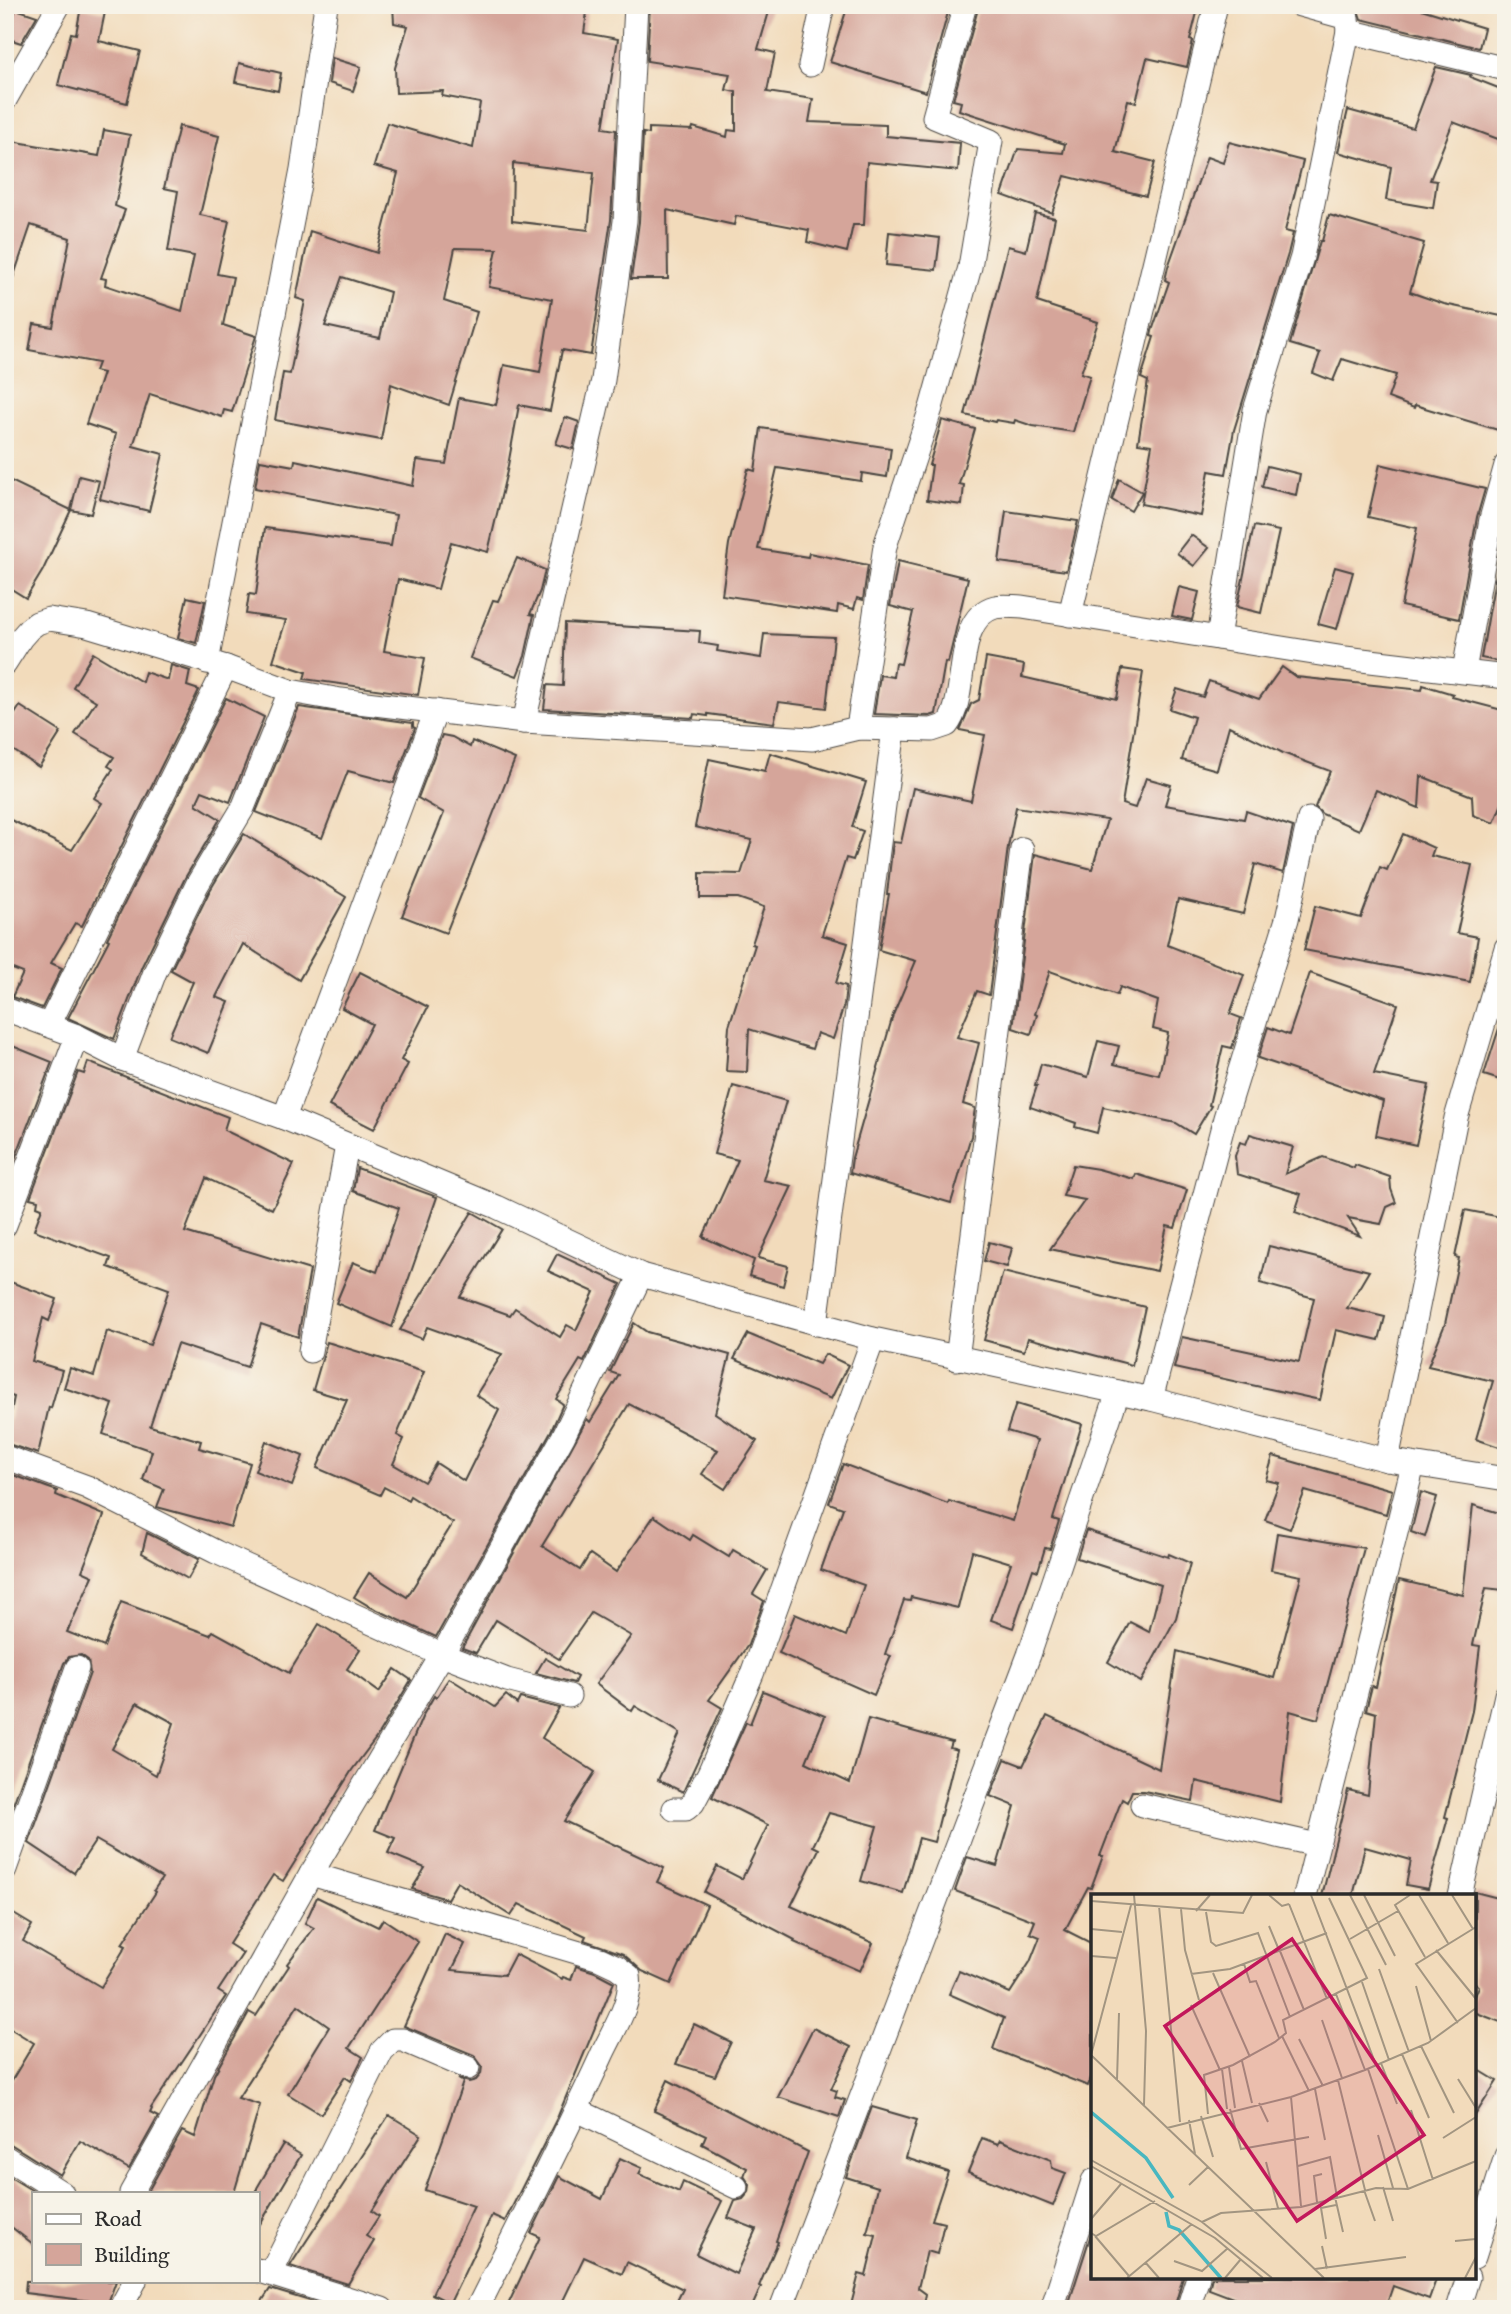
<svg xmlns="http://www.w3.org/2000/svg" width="1511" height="2314" viewBox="0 0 1511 2314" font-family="'IM FELL English',serif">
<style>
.building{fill:#d5a59a;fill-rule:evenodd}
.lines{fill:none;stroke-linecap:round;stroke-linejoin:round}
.minor-casing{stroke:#494541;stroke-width:25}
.minor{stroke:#fff;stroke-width:23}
.inset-river{fill:none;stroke:#48b7c0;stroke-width:3.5}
.inset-road{fill:none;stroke:#a29581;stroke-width:2}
.view{fill:#c2185b;fill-opacity:0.15;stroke:#c2185b;stroke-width:3.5}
.inset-edge{fill:none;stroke:#2b2b2b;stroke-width:3.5}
</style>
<rect width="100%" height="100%" fill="#f7f3e8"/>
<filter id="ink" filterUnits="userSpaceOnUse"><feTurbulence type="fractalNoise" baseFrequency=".0143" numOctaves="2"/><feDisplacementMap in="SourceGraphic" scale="14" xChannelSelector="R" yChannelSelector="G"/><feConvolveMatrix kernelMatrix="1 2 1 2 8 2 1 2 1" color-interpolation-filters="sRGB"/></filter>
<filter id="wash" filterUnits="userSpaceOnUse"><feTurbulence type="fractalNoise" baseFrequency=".00686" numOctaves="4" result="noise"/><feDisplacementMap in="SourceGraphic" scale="28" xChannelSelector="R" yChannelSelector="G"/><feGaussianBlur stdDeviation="1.57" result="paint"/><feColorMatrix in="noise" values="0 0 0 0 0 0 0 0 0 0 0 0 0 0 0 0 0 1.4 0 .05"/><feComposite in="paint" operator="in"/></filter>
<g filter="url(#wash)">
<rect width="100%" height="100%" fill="#f2dbbb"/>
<g id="blocks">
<g class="building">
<path d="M393,5H588L584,33L618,39L603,128L616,130L611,220L591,355L562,350L550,411L519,405L507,471L488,552L451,542L438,589L398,579L384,651L425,658L418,695L304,679L306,672L273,661L286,620L246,614L249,594L256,595L265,528L391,546L396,515L255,488L260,460L294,466L295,460L413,486L417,460L446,464L459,398L496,405L504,365L540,372L552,299L489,287L497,249L455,248L444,301L477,312L449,405L391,384L381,440L275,420L283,373L290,374L305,301L296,298L310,231L377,253L398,173L374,166L387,123L473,148L480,103L442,96L443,91L396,93L395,68L408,26L394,23ZM513,163L594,173L588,230L512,221ZM342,277L390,292L380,338L325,326Z"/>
<path d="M650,5H771L758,49L775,53L767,92L813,99L809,122L886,125V136L960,143L958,171L867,162L864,225H853L847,252L807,242L809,230L736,216L734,225L667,210L668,279H631L639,222L643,133L649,134V128L692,130L693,127L727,137L728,130L736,131V92L726,90L730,74L647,61Z"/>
<path d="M848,5H950L926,92L830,62Z"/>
<path d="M979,5H1199L1190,40L1193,41L1187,67L1147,58L1136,102L1128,100L1115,152L1155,162L1146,196L1065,176L1052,213L1002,195L1018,149L1063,153L1065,144L959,110L961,102L953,100Z"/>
<path d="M1352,5H1408L1484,28L1479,48L1361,19L1358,10Z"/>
<path d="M81,7L105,12L99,41L140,51L127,103L58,85L71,33L76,34Z"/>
<path d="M16,9L37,16L21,43L6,38Z"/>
<path d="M332,58L361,67L353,91L329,83Z"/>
<path d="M239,63L281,73L278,91L235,82Z"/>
<path d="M1436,67L1471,75L1470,77L1506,91V142L1453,122L1430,180L1437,181L1433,208L1386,200L1391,167L1338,152L1348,110L1413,128Z"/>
<path d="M179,126L219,136L200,215L229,221L217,274L233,277L223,325L256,336L232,412L224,410L222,417L150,394L133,446L163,454L149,511L100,499L116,434L86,424L103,373L95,371L98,363L29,350L34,324L53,327L70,238L31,225L9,290L5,289V140L99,156L104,130L130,135L115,206L125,210L101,278L106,279L105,285L182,311L194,256L168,251L178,191L164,188Z"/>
<path d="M1229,142L1303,161L1285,231L1293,233L1288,254L1234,430L1226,474L1209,471L1201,516L1141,504L1152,445L1138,443L1148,381L1141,378L1154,337L1151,336L1152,331L1169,282L1165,280L1168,267L1207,157L1223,163Z"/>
<path d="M1035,213L1055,218L1037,302L1098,322L1081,373L1090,376L1073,432L1033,426L1015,420L1014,423L996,420L995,422L965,415L1008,246L1026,251Z"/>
<path d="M1329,215L1424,243L1410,292L1444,304L1506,317V401L1498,430L1415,405L1414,408L1388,398L1396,375L1342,359L1333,381L1313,373L1320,353L1290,344L1320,241H1322Z"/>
<path d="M889,232L940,238L936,270L886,265Z"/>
<path d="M565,417L579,422L573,449L556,444Z"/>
<path d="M942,420L975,429L959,484L964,485L962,505L927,500L932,465H929Z"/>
<path d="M761,428L891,448L887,477L862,473L861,481L777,468L758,549L808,557L809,553L868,565L863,600L857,598L854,609L838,605L837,613L722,595L729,544L748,469L755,471Z"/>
<path d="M1380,464L1485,489L1477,517L1459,619L1401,606L1417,528L1368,517Z"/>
<path d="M1267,466L1300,474L1296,495L1262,487Z"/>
<path d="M79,476L99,481L91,514L71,510L43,570L26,598L5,585V478L71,510Z"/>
<path d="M1119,479L1142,492L1131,511L1112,500Z"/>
<path d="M1006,511L1078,521L1066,571L999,562Z"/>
<path d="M1506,518V663L1481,658Z"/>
<path d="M1254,526L1279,531L1261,613L1237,607Z"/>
<path d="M1191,535L1209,548L1194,566L1177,553Z"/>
<path d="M517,558L545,570L540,591L530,614L534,615L525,656L517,676L470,658L493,600L498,601Z"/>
<path d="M898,561L968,578L948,663L945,662L936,714L930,716L874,714L880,675L893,677L895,663L901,664L913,612L890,606Z"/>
<path d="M1335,567L1353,572L1337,629L1318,624Z"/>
<path d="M1179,587L1199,592L1192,620L1172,616Z"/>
<path d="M187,597L205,601L196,643L178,638Z"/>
<path d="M565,623L700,631L699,643L718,646L717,651L761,658L764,634L834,637L826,708L779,702L774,723L708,714V716L694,714L693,718L544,709L547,685L563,686Z"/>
<path d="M93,653L142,682L145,672L168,680L171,665L190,671L187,686L199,690L82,926L75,923L51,963L62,968L42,1008L12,997L23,973L5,966V817L72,850L102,803L94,798L113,769L108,766L114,757L75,734L96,701L73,687Z"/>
<path d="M986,658L1024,665L1022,677L1117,699L1122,669L1143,672L1122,804L1135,808L1146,778L1171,785L1165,805L1244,819L1246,811L1293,827L1283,873L1255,864L1243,914L1178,899L1167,945L1244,975L1230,1014L1241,1018L1232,1048L1223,1046L1209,1105L1211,1106L1194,1134L1176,1123L1103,1107L1097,1133L1075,1127L1076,1123L1030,1107L1037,1086H1035L1041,1064L1088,1077L1098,1041L1119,1046L1114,1064L1159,1075L1168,1033L1153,1029L1158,1001L1120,987L1117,995L1050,971L1035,1014L1037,1015L1031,1034L1013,1028L1035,854L1092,869L1107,820L1016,807L1008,847L989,995L977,991L957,1037L979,1043L963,1104L975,1108L971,1136L951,1203L850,1173L852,1158L893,1015L916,961L879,950L889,894H887L893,842L901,843L913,788L971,801L985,735L960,730L971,704L979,700Z"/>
<path d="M1282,667L1296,677L1422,690L1423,685L1453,694L1452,697L1506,711V794L1494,823L1473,815L1472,796L1421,776L1419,808L1376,790L1359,830L1322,814L1315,807L1330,771L1283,753L1229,726L1217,770L1182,760L1194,717L1170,709L1177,689L1203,697L1209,681L1259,699Z"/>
<path d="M226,698L264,717L230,802L202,791L196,804L220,819L185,878L142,966L114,1039L68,1018L109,940L107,939Z"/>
<path d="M20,706L61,732L39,767L5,745V729Z"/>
<path d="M299,707L413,723V727L415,728L394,783L348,771L322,838L256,812Z"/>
<path d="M442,735L452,737L470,747L472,741L515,759L446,933L402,916L444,813L418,798Z"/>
<path d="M770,753L866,782L852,827L863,831L853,860L846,858L822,935L848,943L836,983L846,986L844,1005L833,1039L817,1033L812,1049L749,1029L747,1072L726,1071L729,1026L755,945L752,944L764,907L738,898H700V873L741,874L752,840L695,827L709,759L765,771Z"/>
<path d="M244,834L346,897L299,980L243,944L216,997L229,1002L208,1053L169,1037L193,982L171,970L209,892Z"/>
<path d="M1403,834L1434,848L1431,856L1472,865L1457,933L1478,937L1470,982L1304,950L1315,906L1361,918L1380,867L1387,870Z"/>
<path d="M360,972L428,1007L401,1060L408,1064L374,1129L329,1106L372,1024L342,1008Z"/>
<path d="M1310,973L1398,1004L1374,1074L1429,1085L1416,1145L1376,1136L1383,1101L1258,1058L1268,1027L1289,1035Z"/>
<path d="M1502,1019L1506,1020V1082L1484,1075Z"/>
<path d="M10,1045L52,1062L5,1185V1059Z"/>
<path d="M88,1062L228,1117L224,1130L294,1164L272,1209L206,1178L185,1232L310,1270L298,1337L261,1324L247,1367L177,1344L150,1426L201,1441L199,1448L250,1463L231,1527L157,1507L164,1489L143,1480L152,1451L103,1434L113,1404L64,1388L70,1368L94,1376L107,1331L150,1345L169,1289L108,1267L111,1258L34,1230L42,1208L37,1206L38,1200L30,1198L78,1072L84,1074Z"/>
<path d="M733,1086L786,1101L763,1180L792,1186L758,1258L788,1266L783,1286L749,1276L754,1260L703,1237L738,1160L714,1154Z"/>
<path d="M1250,1134L1293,1147L1285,1174L1323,1157L1354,1168L1355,1165L1390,1177L1391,1189L1396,1203L1387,1207L1381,1224L1348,1218L1360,1236L1295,1212L1301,1194L1237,1174L1235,1156L1240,1142L1246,1144Z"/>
<path d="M1073,1165L1098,1169L1134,1179L1136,1174L1187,1190L1175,1228L1167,1226L1157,1271L1050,1249L1085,1200L1063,1196Z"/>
<path d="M357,1168L437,1197L392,1327L336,1303L353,1262L377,1272L399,1208L353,1191Z"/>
<path d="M1465,1210L1506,1218V1241L1499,1278L1506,1280V1434L1502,1448L1476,1439L1493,1381L1428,1366L1445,1324L1459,1258L1455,1257Z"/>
<path d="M472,1212L502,1229L460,1297L510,1315L515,1308L560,1337L567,1325L576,1330L594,1292L548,1271L557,1254L621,1284L584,1362L580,1360L556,1399L563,1404L551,1431L436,1637L369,1606L354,1597L369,1573L407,1597L453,1523L410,1496L408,1500L384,1487L380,1495L317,1468L347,1400L313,1390L327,1342L424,1372L397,1435L404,1439L393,1464L424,1482L436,1463L464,1481L499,1410L476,1395L502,1354L427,1327L422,1339L400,1330Z"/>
<path d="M989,1242L1012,1248L1007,1267L984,1261Z"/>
<path d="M1269,1246L1369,1271L1347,1308L1385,1317L1379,1340L1336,1330L1320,1400L1174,1368L1182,1337L1299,1362L1314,1298L1260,1283Z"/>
<path d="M1003,1272L1145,1307L1132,1365L1028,1338L1024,1351L984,1340Z"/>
<path d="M5,1280L57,1299L49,1321L43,1318L32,1361L62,1370L51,1408L49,1407L38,1454L5,1443L14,1397L5,1394Z"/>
<path d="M634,1323L647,1332L730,1355L715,1413L757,1441L725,1489L702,1474L718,1450L629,1404L542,1546L580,1570L590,1554L616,1572L654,1516L690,1540L693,1535L729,1557L733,1550L767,1570L753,1594L764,1601L748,1645L709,1700L722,1708L683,1792L658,1780L680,1733L635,1706L632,1711L596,1684L631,1636L591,1613L559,1659L496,1620L476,1653L462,1648L587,1419L590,1422L619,1375L610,1372Z"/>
<path d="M748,1334L819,1364L825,1354L848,1365L831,1399L734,1359Z"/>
<path d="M1016,1404L1082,1424L1053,1519L1059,1521L1050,1549L1045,1548L1038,1571L1033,1569L1013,1628L991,1620L1011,1563L972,1551L958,1608L911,1597L910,1601L904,1600L885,1654L891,1656L874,1695L779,1653L795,1614L846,1636L864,1585L821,1570L843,1508L829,1503L843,1464L948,1504L949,1501L1013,1521L1037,1440L1007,1431Z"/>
<path d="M266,1441L303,1456L292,1486L255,1471Z"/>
<path d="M1273,1456L1392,1490L1386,1514L1305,1491L1290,1529L1265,1520L1279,1483L1266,1480Z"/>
<path d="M5,1472L57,1491L56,1495L104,1515L82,1571L93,1576L67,1632L104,1647L121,1602L210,1635L213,1631L289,1673L319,1624L360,1649L347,1669L379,1692L395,1669L411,1680L376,1738L352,1770L283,1881L273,1875L229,1944L243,1953L218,1991L226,1996L151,2108L152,2109L150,2113L158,2117L129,2169L80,2141L60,2175L12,2145L5,2143V2076L12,2080L34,2043L5,2025V1924L12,1913L32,1925L23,1941L101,1987L126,1946L122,1944L156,1892L154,1890L162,1878L96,1840L74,1873L29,1843L90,1673L88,1660L81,1655L69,1657L64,1663L5,1827ZM137,1703L174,1723L156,1775L112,1749Z"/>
<path d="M1421,1492L1437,1497L1425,1537L1411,1532Z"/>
<path d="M1473,1505L1506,1515V1573L1503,1590L1486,1588L1473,1645L1480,1646L1472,1711L1445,1817L1448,1818L1428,1889L1406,1885L1411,1860L1365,1847L1353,1896H1322L1348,1790L1368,1795L1376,1713L1366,1710L1372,1686L1376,1687L1399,1580L1463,1595Z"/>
<path d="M1086,1530L1168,1557L1169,1554L1190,1563L1176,1618L1141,1682L1108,1662L1130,1622L1149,1632L1161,1585L1077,1558Z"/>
<path d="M147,1533L199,1559L188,1579L142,1553Z"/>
<path d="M1277,1533L1364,1548L1318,1719L1290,1711L1280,1802L1196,1781L1193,1801L1144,1791H1132L1127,1802L1122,1799L1100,1856H1103L1091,1888L1088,1887L1065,1930L1093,1944V2072L1088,2086L993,2049L1004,2018L949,1994L959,1971L1010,1993L1030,1962L1040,1937L1030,1933L1035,1921L955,1891L967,1857L997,1866L1015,1806L990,1796L1005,1759L1023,1766L1047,1716L1159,1769L1177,1651L1274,1678L1301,1576L1271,1570Z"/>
<path d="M545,1658L577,1677L574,1683L536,1673Z"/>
<path d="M449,1678L495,1707L506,1695L517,1704L520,1698L559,1708L542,1738L595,1772L564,1821L664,1868L657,1882L707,1905L671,1984L642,1971L623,1954L584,1940L586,1936L519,1904L511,1916L457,1882L447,1899L412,1889L425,1868L388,1853L395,1838L375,1830L423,1715L434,1696L436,1698Z"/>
<path d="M763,1691L825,1716L806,1762L850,1783L868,1719L952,1742L950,1748L957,1750L934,1842L919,1838L903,1893L861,1881L877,1826L829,1813L813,1846L819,1849L791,1906L873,1943L860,1971L794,1942L795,1940L704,1892L717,1866L742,1879L768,1825L712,1797L746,1722L750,1724Z"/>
<path d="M1475,1892L1506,1900V2024L1474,2012V1999L1479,1986L1474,1982Z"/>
<path d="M317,1897L378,1927L383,1919L418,1942L349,2048L363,2057L351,2081L345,2077L321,2114L288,2094L329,2027L298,2005L238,2098L260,2105L234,2193H147L182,2131L195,2137L214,2075L249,2012L256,2016L289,1966L287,1964L314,1928L305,1923Z"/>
<path d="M445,1934L465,1944L452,1970L504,1975L515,1954L562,1979L563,1977L571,1980L576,1966L595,1972L614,1982L558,2116L505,2221L492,2215L450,2303L432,2294L474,2206L425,2190L463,2082L458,2079L469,2082L476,2080L481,2074L482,2066L474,2055L404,2026Z"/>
<path d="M694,2024L731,2042L715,2076L676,2064Z"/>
<path d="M813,2028L851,2047L831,2089L837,2091L835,2097L845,2100L839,2117L778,2097Z"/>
<path d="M1474,2067L1497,2081L1474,2117Z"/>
<path d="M668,2080L808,2152L776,2241L778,2242L759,2286L761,2287L751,2309H673L683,2289L627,2262L622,2274L584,2257L559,2309H506L540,2237L531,2233L559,2176L602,2199L620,2158L642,2168L639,2174L679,2192L683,2182L722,2201L696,2254L736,2274L756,2229L728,2218L735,2201L743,2199L749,2192L750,2185L744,2176L747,2168L702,2144L706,2135L654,2111Z"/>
<path d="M872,2107L917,2120L906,2158L948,2172L932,2220L944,2223L937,2254L927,2251L918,2288L926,2294L923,2309H850L859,2274L866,2276L876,2235L867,2233L878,2187L846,2177Z"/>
<path d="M389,2115L421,2135L372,2211L379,2216L366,2236L374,2241L348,2284L290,2266Z"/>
<path d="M982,2138L998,2144L1000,2140L1051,2160L1052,2168L1066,2173L1053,2206L968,2172Z"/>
<path d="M283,2144L301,2155L257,2229V2188Z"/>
<path d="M5,2174L33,2191V2244L5,2222Z"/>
<path d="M1093,2228V2277H1183L1174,2309H1067Z"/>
<path d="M1212,2277H1437L1429,2299L1393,2286L1385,2309H1262L1209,2289Z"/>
<path d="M26,2281H116L108,2303L25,2293Z"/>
<path d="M270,2289L333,2308L257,2309Z"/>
</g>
</g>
</g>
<g filter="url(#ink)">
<use href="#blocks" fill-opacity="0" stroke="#494541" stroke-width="2"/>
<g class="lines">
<g class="minor-casing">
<g id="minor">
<path d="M1300,5L1347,18L1348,31L1506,69"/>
<path d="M810,65L823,5"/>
<path d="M5,100L59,5"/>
<path d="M1070,615L1216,5"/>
<path d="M1218,638L1255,410L1302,257L1348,31"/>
<path d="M207,662L302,169L326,5"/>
<path d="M5,663L21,638L29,629L37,623L49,619L87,625L226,667L290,691L341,700L524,722L812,739L858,728L932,730L947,725C970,697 952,618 995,607C1003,605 1014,607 1022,607L1345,658L1506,677"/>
<path d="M1464,671L1491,519L1506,465"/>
<path d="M524,722L603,380L625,221L636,5"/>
<path d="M858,728L885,546L931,408L970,267L991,141L934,117L965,5"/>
<path d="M5,1009L77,1036L122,1059L284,1118L497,1207L641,1275L873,1339L1151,1399L1387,1460L1506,1479"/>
<path d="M49,1025L226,667"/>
<path d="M122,1059L155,972L197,885L243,808L290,691"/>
<path d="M284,1118L436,711"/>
<path d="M5,1225L77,1036"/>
<path d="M816,1324L894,729"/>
<path d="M310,1351L347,1145"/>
<path d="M957,1359L1022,849"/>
<path d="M1151,1399L1225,1118L1287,919L1309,819"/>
<path d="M5,1457L87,1487L216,1552L442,1655L507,1680L569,1696"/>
<path d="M1387,1460L1456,1118L1506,948"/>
<path d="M1142,1805L1317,1845"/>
<path d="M674,1809H686L693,1803L709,1773L752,1674L873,1339"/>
<path d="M5,1869L77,1668"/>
<path d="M311,1874L600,1959L617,1967L629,1976C633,2002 611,2034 601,2057C562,2142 519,2225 477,2309"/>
<path d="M1305,1896L1413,1465"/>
<path d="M1460,1896L1506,1695"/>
<path d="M577,2110L736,2187"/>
<path d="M5,2157L62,2193"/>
<path d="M131,2193L311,1874L442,1655L563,1437L641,1275"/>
<path d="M1474,2257L1506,2156"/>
<path d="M257,2270L382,2309"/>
<path d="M271,2273L382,2051L393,2040H403L468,2068"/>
<path d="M120,2309L135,2281"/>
<path d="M781,2309L1029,1655L1118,1392"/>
<path d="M1052,2309L1093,2181"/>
<path d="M1188,2309L1198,2277"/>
<path d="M1458,2309L1468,2277"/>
</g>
</g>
<use href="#minor" class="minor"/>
</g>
</g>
<g transform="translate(1091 1894)">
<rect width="385" height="385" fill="#f2dbbb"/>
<path class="inset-river" d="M0,218L55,264L82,304M75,318L78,332L88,336L130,384"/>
<path class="inset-road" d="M43,1L55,137L53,211M178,1L191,12L198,10M220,1L285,171M259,1L295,71M273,1L304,62M319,1L304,11L334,63M328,1L357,49M361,1L382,35M0,7L152,19L161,1M198,10L236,105M40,11L0,161L233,384M68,12L89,228M90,15L94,56L108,106M105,17L119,1M115,18L120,48L125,52L167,39L199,123M178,32L188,56M0,35L31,38M259,45L307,17M345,56L385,105M189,57L213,116M0,62L25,64M153,70L159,88L165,87L188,144M288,75L318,158M122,79L159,163M100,80L139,75L236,39M271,88L298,166M325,92L340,147M245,100L274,176M100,111L129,176M231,126L251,184M367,129L325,70L385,33M191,142L218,197M208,145L232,192M330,152L363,219M311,160L338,224M151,167L161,209M290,169L306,210M138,173L144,214M131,175L136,215M277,175L317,295M367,185L385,214M26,186L28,119M247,186L274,296M224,195L234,246M200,203L210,312M168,209L177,228M139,215L150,255L218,243M320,216L342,286M117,220L113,181L142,171L184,148L195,139L192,126L276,84L238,4M110,222L122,263M98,226L104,260M76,234L200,203L274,176L337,149L385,114M287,241L302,294M352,244L385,223M0,266L111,328L181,384M175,268L187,314M0,272L124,344L172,384M207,272L239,263L246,303M98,291L117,273M292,293L302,327M273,296L284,327M244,303L252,338M226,308L223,282L231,280M0,325L30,290M111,328L130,319L210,313L285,294L317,295L385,267M0,339L5,342L64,307M4,342L38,382M235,345L230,314L245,311M364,347L385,345M231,352L236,375M83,367L111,377L137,354M54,368L68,384M224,375L315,363M36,384L101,330M134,384L150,365M374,384L385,363"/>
<path class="view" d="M201,45L333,241L206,327L74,132Z"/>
<rect width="385" height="385" class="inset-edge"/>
</g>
<rect width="1511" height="2314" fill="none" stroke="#f7f3e8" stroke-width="28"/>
<rect x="32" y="2192" width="228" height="91" fill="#f7f3e8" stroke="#a5a39c" stroke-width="2"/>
<rect x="46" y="2214" width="35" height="10" fill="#ffffff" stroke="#a5a39c" stroke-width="2"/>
<text x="94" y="2226" font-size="21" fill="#2b2b2b">Road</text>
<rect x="46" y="2244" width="35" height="21" fill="#d5a59a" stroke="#a5a39c" stroke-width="2"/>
<text x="94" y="2262" font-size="21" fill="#2b2b2b">Building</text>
</svg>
